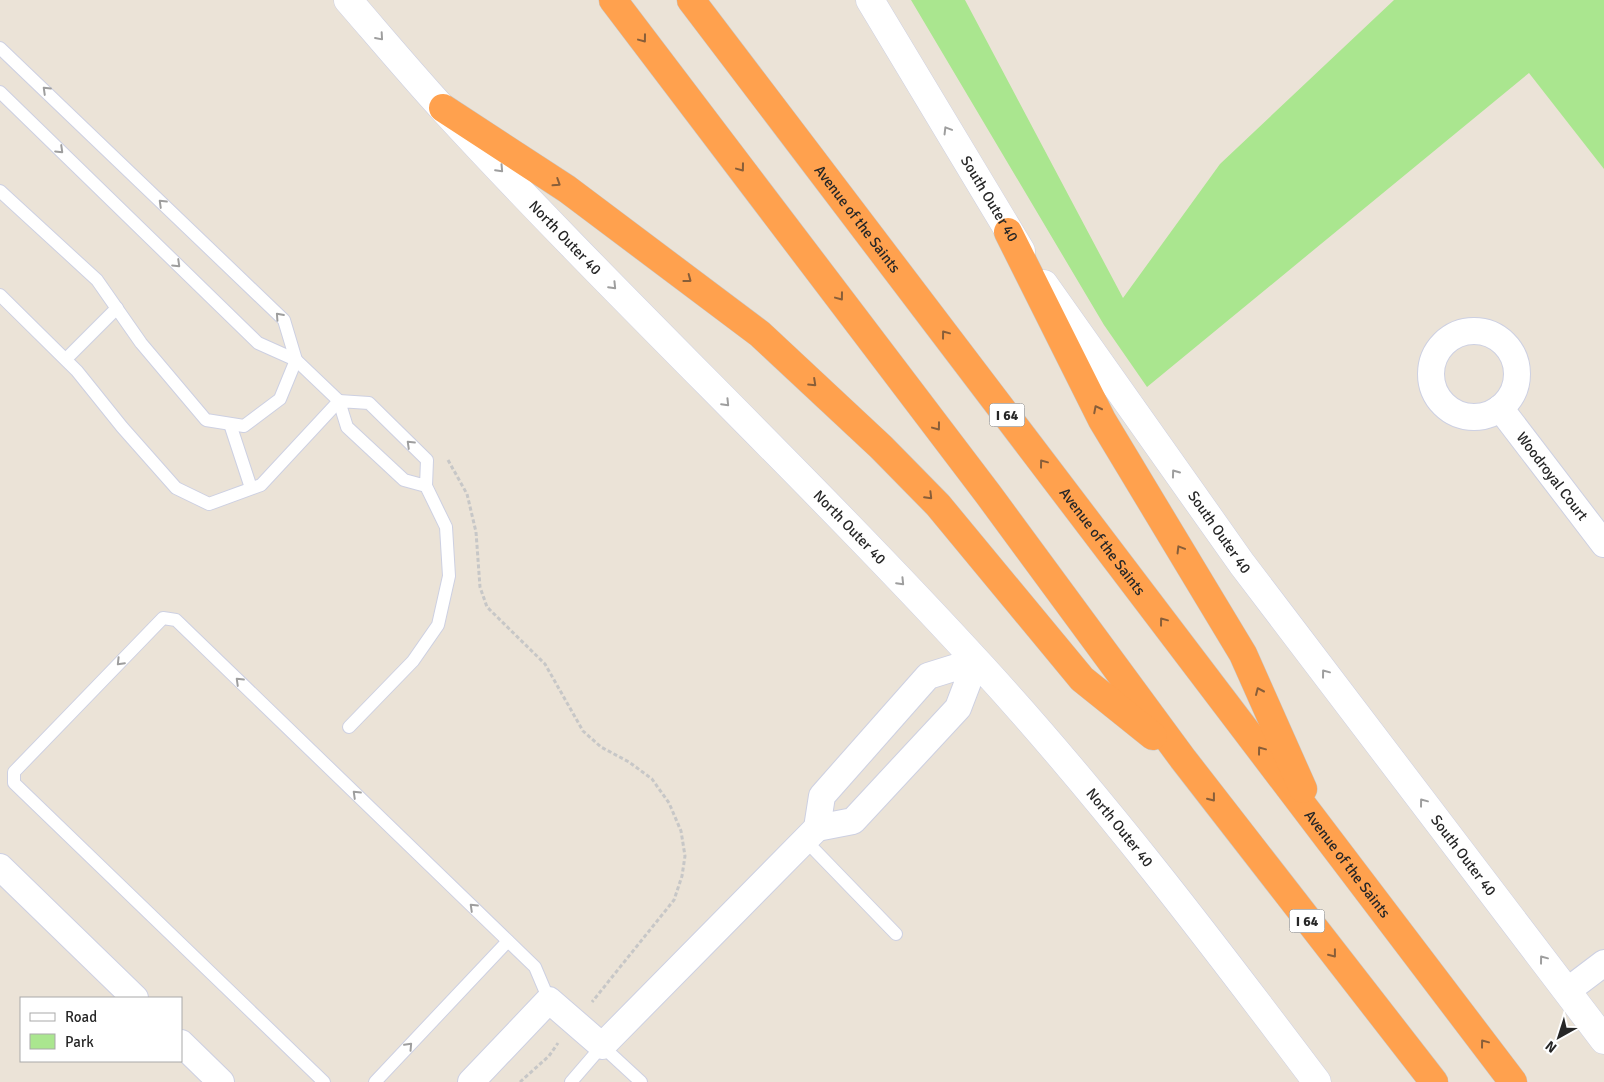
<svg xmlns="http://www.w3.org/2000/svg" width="1604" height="1082" viewBox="0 0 1604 1082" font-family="Signika,sans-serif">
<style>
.green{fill:#aae68f}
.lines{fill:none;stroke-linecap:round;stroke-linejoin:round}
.lane-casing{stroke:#cdd0e2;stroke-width:14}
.street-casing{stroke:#cdd0e2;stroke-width:28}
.secondary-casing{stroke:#cdd0e2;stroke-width:29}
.highway-casing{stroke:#c7c7c7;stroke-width:29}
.path{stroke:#c7c7c7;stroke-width:3;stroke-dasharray:4 2.5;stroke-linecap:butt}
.lane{stroke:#fff;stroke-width:12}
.street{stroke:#fff;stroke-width:26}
.secondary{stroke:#fff;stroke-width:28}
.highway{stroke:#ffa14e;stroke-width:28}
.oneway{stroke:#9e9e9e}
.oneway2{stroke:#885e39}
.labels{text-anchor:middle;stroke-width:4.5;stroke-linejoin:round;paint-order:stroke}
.shield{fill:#fff;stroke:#686868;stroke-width:1}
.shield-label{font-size:14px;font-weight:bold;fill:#272727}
.street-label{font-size:15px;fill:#272727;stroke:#fff}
</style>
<rect width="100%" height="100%" fill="#ebe3d7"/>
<path class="green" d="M911,0H965L1123,298L1220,164L1394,0H1604V169L1529,73L1147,387L1104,325Z"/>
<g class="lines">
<g class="lane-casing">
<g id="lane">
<path d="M0,48L284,320L296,360L280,399L244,426L206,420L141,343L97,280L0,191"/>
<path d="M0,92L258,343L296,360L339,401L261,485L209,504L176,488L122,427L77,371L0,295"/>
<path d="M66,359L117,308"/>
<path d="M230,424L251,488"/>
<path d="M349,727L413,661L438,625L449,576L446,527L426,486L427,460L369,403L339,401L347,427L404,480L426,486"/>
<path d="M805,840L896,934"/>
<path d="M324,1082L14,783V772L163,618L176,620L535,967L549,1000"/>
<path d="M375,1082L508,941"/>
<path d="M571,1082L602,1046L641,1082"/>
</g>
</g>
<g class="street-casing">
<g id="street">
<circle cx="1474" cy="374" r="43"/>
<path id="s1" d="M1500,408L1604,544"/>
<path d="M976,661L958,708L853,821L817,828L822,796L928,676Z"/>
<path d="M0,867L135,998"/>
<path d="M1567,991L1604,963"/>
<path d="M181,1043L221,1082"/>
<path d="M471,1082L549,1000L602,1046L817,828"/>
</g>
</g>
<g class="secondary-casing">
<g id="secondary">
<path id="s2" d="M348,0C380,37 411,74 444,110C619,300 808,477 982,667C1102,798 1210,940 1317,1082"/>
<path id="s3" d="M870,0L1021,251"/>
<path id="s4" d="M1044,284L1242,564L1604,1040"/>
</g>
</g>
<g class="highway-casing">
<g id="highway">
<path d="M613,0L988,494L1183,759L1434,1082"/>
<path id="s5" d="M691,0L1513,1082"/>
<path d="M443,108L567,189L760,334L881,447L938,505L1082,679L1153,736"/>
<path d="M1008,232L1102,420L1243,654L1303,789"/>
</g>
</g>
<g class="path">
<path d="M448,460L467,494L476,532L480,587L487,607L545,664L583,731L601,747L629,762L652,779L669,803L681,831L685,856L682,876L674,900L592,1002"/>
<path d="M520,1082L549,1056L558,1043"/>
</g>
<use href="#lane" class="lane"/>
<use href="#street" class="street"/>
<use href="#secondary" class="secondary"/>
<use href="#highway" class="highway"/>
</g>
<defs><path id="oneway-chevron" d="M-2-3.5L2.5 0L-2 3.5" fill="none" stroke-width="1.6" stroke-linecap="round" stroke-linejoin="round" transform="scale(1.25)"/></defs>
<g class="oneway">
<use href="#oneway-chevron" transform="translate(380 37) rotate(49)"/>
<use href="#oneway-chevron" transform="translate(46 90) rotate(-136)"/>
<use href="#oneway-chevron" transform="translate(947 130) rotate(-121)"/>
<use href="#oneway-chevron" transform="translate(60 150) rotate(44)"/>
<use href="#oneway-chevron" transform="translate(500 169) rotate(47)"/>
<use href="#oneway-chevron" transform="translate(162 203) rotate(-136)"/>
<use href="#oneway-chevron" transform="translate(177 264) rotate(44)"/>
<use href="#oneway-chevron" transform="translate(613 286) rotate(46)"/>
<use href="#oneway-chevron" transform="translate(279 316) rotate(-132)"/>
<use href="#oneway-chevron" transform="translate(726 403) rotate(46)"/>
<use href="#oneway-chevron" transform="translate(410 444) rotate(-136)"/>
<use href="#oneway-chevron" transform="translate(1175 473) rotate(-126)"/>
<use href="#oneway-chevron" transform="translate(901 582) rotate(46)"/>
<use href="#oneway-chevron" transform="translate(120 662) rotate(134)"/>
<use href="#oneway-chevron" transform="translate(1325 673) rotate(-127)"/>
<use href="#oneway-chevron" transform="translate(239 681) rotate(-136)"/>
<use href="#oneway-chevron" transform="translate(356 794) rotate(-136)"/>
<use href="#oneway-chevron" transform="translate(1423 802) rotate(-127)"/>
<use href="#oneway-chevron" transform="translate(473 907) rotate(-136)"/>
<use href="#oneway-chevron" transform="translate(1543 959) rotate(-127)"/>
<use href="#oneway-chevron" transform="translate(409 1046) rotate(-47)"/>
</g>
<g class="oneway2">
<use href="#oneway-chevron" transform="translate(643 39) rotate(53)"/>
<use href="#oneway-chevron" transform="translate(741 168) rotate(53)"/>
<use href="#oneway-chevron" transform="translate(557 183) rotate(33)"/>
<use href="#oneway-chevron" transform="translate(688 279) rotate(37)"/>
<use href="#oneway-chevron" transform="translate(840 297) rotate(53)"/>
<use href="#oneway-chevron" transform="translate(945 334) rotate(-127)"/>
<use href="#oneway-chevron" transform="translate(813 383) rotate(43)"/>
<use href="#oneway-chevron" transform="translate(1097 409) rotate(-117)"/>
<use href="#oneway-chevron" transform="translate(937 427) rotate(53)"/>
<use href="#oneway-chevron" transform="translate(1043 463) rotate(-127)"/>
<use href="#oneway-chevron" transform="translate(929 496) rotate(45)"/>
<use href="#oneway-chevron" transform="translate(1180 549) rotate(-121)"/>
<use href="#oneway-chevron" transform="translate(1163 621) rotate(-127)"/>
<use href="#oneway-chevron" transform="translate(1259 691) rotate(-114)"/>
<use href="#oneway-chevron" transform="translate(1261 750) rotate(-127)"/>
<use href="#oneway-chevron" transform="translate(1212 798) rotate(52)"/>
<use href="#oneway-chevron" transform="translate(1333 954) rotate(52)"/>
<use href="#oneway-chevron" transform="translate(1484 1043) rotate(-127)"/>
</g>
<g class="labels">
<g class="shield">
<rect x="989.5" y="403.5" width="35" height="23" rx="4"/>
<rect x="1289.5" y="909.5" width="35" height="23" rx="4"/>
</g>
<g class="shield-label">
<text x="1007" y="420">I 64</text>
<text x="1307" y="926">I 64</text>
</g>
<g class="street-label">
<text dy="5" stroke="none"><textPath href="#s3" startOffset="232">South Outer 40</textPath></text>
<text dy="5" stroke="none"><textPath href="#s5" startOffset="275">Avenue of the Saints</textPath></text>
<text dy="5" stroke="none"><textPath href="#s2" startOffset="322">North Outer 40</textPath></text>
<text dy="5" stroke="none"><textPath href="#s1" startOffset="86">Woodroyal Court</textPath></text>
<text dy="5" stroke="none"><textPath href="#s2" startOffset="728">North Outer 40</textPath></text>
<text dy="5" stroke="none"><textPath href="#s4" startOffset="304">South Outer 40</textPath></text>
<text dy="5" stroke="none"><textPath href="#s5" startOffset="680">Avenue of the Saints</textPath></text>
<text dy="5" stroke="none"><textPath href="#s2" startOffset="1132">North Outer 40</textPath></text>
<text dy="5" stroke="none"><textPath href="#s4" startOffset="709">South Outer 40</textPath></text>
<text dy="5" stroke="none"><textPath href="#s5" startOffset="1085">Avenue of the Saints</textPath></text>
</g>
</g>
<rect x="20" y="997" width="162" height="65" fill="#ffffff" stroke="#a9a9a9"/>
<rect x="30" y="1013" width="25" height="8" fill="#ffffff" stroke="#a9a9a9"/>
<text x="65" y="1022" font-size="15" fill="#272727">Road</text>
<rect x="30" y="1034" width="25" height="15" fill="#aae68f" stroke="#a9a9a9"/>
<text x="65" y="1047" font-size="15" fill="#272727">Park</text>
<g transform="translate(1559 1037) rotate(219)" stroke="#ffffff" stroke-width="4" paint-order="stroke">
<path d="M0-4L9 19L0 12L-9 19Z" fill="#272727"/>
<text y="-8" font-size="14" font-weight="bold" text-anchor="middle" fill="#272727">N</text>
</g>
</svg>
